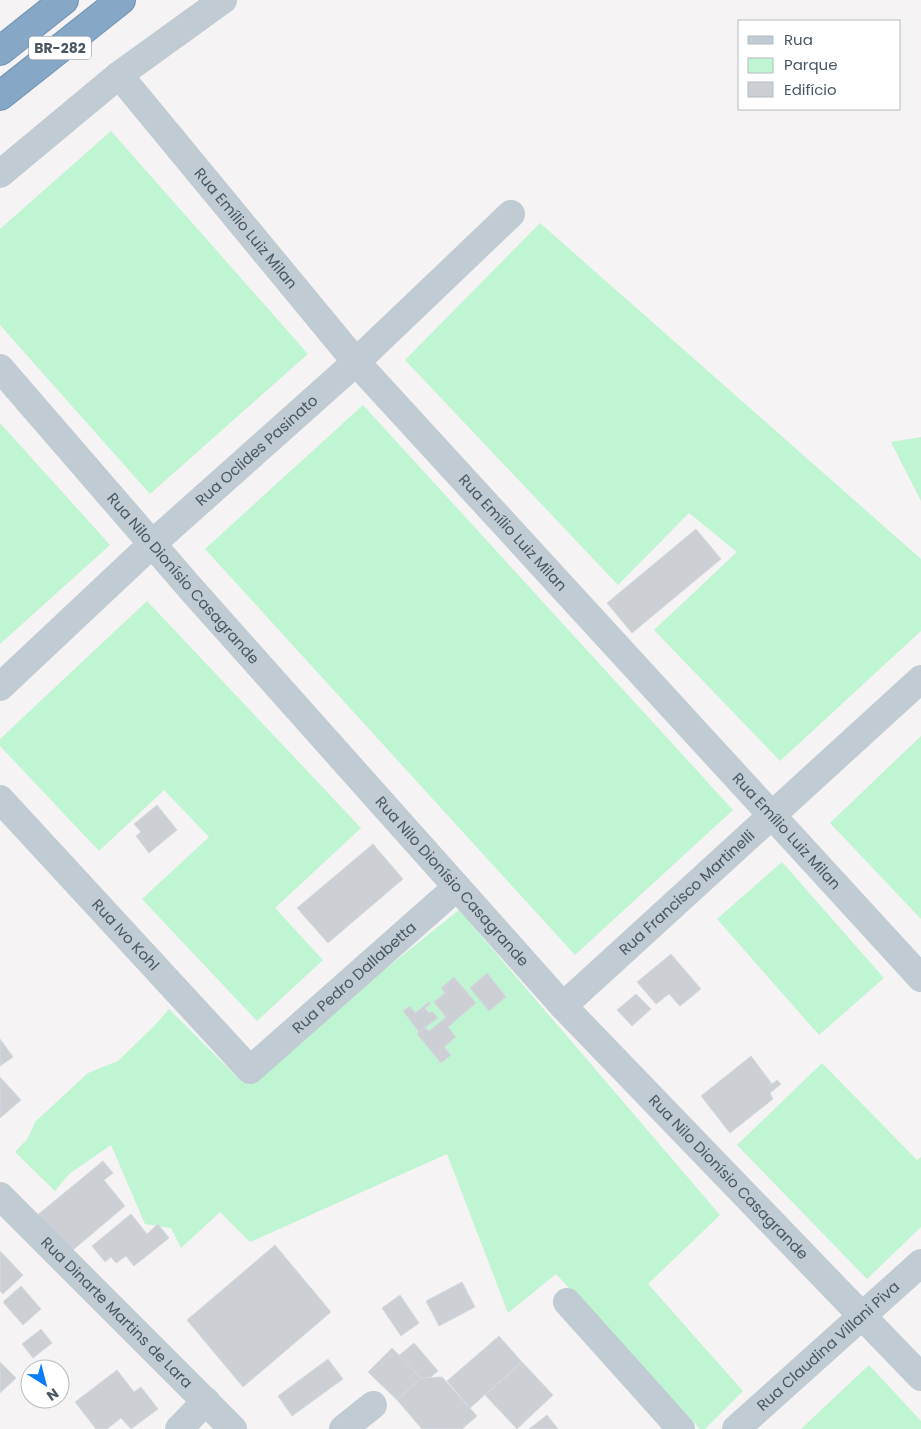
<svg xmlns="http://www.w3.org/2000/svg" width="921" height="1429" viewBox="0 0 921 1429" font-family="Poppins,sans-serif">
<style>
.green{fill:#bff5d2}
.building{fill:#ccd0d5;stroke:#d6d9df}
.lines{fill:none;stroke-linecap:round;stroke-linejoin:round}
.highway-casing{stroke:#7193b2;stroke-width:30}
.minor{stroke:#c0cbd3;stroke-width:28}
.highway{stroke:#86a8c6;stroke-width:28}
.labels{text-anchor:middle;stroke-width:4;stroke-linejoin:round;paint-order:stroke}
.shield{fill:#fff;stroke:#7f8992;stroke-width:1}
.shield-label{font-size:14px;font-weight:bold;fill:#485763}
.street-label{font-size:15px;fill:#485763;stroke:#fff}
</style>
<rect width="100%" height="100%" fill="#f5f3f3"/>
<g class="green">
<path d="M111,131L308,354L150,494L0,325V229Z"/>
<path d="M540,223L921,559V631L780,761L654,630L737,552L689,513L618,585L405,360Z"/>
<path d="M363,405L733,810L575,955L205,549Z"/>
<path d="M0,423L110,545L0,644Z"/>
<path d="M921,437V501L891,442Z"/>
<path d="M147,601L361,828L275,908L323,960L257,1021L142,899L209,837L164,790L99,851L0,746V739Z"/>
<path d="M921,736V919L830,823Z"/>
<path d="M782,862L884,978L819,1035L717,919Z"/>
<path d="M459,910L720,1215L648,1284L743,1391L705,1429H700L556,1274L508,1313L447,1154L250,1242L220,1212L181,1248L171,1228L145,1224L111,1145L69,1174L55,1191L15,1152L28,1138L35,1122L88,1073L118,1061L156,1024L169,1009L243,1083Z"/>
<path d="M822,1063L917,1160L921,1157V1227L867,1279L737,1145Z"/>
<path d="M869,1365L921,1421V1429H801Z"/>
</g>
<g class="building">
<path d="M696,529L721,559L632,633L607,603Z"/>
<path d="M157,805L177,830L149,853L136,836L141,832L134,824Z"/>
<path d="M373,844L403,879L328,943L297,908Z"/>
<path d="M671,954L701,989L680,1006L669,994L656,1004L637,982Z"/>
<path d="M487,973L506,997L489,1011L470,988Z"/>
<path d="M454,977L476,1003L448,1027L456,1037L444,1047L451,1055L441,1063L417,1034L425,1027L429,1031L446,1017L434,1002L445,993L441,988Z"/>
<path d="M636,994L651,1009L632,1026L617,1010Z"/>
<path d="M429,1002L430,1004L425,1008L429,1013L432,1011L438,1018L419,1032L403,1011L410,1006L415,1013Z"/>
<path d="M0,1039L13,1057L0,1066Z"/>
<path d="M751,1056L772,1084L777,1080L781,1084L770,1093L773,1099L730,1133L701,1096Z"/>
<path d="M0,1077L21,1100L0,1118Z"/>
<path d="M103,1161L113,1173L104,1180L125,1206L67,1255L35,1217Z"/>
<path d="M131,1214L147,1234L158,1224L169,1238L134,1266L126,1256L116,1263L111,1257L105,1262L92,1246Z"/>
<path d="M275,1245L331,1312L243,1387L187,1320Z"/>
<path d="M0,1251L23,1275L3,1294L0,1291Z"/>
<path d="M462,1282L475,1307L439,1326L426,1301Z"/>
<path d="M21,1286L41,1309L23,1325L3,1302Z"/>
<path d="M400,1295L419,1323L401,1336L382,1308Z"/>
<path d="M41,1329L52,1343L33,1358L22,1344Z"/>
<path d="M499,1336L522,1362L470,1408L447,1381Z"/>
<path d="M414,1343L438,1371L421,1385L397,1357Z"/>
<path d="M392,1348L421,1378L397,1400L368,1372Z"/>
<path d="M328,1359L343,1379L292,1416L278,1396Z"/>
<path d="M0,1362L16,1378L0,1393Z"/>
<path d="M522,1362L553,1395L517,1429L485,1395Z"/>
<path d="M117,1370L134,1392L141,1387L158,1409L131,1429L121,1418L107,1429H96L75,1402Z"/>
<path d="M442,1377L477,1416L462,1429H422L397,1400L421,1378Z"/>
<path d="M547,1415L558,1429H529Z"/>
</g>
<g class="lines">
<g class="highway-casing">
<g id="highway">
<path d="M0,51L64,0"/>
<path d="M0,96L121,0"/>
</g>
</g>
<g class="minor">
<path id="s1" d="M119,75L356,362L921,978"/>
<path d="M0,174L119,75L223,0"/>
<path id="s2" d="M0,368L192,590L563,1006L921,1377"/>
<path id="s3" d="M0,687L152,544L356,362L511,214"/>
<path id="s4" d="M0,799L250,1070L457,887"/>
<path id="s5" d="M563,1006L921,679"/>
<path id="s6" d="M0,1196L233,1429"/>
<path d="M567,1302L681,1429"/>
<path d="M179,1429L206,1401"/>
<path d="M343,1429L373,1405"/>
<path id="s7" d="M736,1429L921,1263"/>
</g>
<use href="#highway" class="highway"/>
</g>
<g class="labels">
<rect class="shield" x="29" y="36.5" width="62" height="23" rx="4"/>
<g class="shield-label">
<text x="60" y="53">BR-282</text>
</g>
<g class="street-label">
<text dy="5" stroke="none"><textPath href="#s1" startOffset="199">Rua Emílio Luiz Milan</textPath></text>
<text dy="5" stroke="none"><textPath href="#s3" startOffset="349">Rua Oclides Pasinato</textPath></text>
<text dy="5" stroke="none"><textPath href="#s1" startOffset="604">Rua Emílio Luiz Milan</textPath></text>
<text dy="5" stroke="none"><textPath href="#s2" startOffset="279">Rua Nilo Dionísio Casagrande</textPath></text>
<text dy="5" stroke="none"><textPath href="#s1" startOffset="1009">Rua Emílio Luiz Milan</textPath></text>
<text dy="5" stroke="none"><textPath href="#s2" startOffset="684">Rua Nilo Dionísio Casagrande</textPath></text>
<text dy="5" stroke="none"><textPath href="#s5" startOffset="168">Rua Francisco Martinelli</textPath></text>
<text dy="5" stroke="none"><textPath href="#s4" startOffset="185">Rua Ivo Kohl</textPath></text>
<text dy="5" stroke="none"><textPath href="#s4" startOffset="508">Rua Pedro Dallabetta</textPath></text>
<text dy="5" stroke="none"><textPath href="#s2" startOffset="1089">Rua Nilo Dionísio Casagrande</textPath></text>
<text dy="5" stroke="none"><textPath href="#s6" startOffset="165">Rua Dinarte Martins de Lara</textPath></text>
<text dy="5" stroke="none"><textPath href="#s7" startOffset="124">Rua Claudina Villani Piva</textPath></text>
</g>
</g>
<rect x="738" y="20" width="162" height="90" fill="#ffffff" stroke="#b6bcc1"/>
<rect x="748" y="36" width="25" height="8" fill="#c0cbd3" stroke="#b6bcc1"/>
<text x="784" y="45" font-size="15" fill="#485763">Rua</text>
<rect x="748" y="58" width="25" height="15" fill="#bff5d2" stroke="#b6bcc1"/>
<text x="784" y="70" font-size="15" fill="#485763">Parque</text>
<rect x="748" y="82" width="25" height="15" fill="#ccd0d5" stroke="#b6bcc1"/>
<text x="784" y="95" font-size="15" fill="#485763">Edifício</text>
<g transform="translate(45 1384) rotate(144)"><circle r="24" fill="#ffffff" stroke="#b6bcc1"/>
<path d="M0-4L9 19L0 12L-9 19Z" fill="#097cf9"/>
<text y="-8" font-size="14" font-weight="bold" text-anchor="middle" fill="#485763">N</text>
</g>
</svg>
